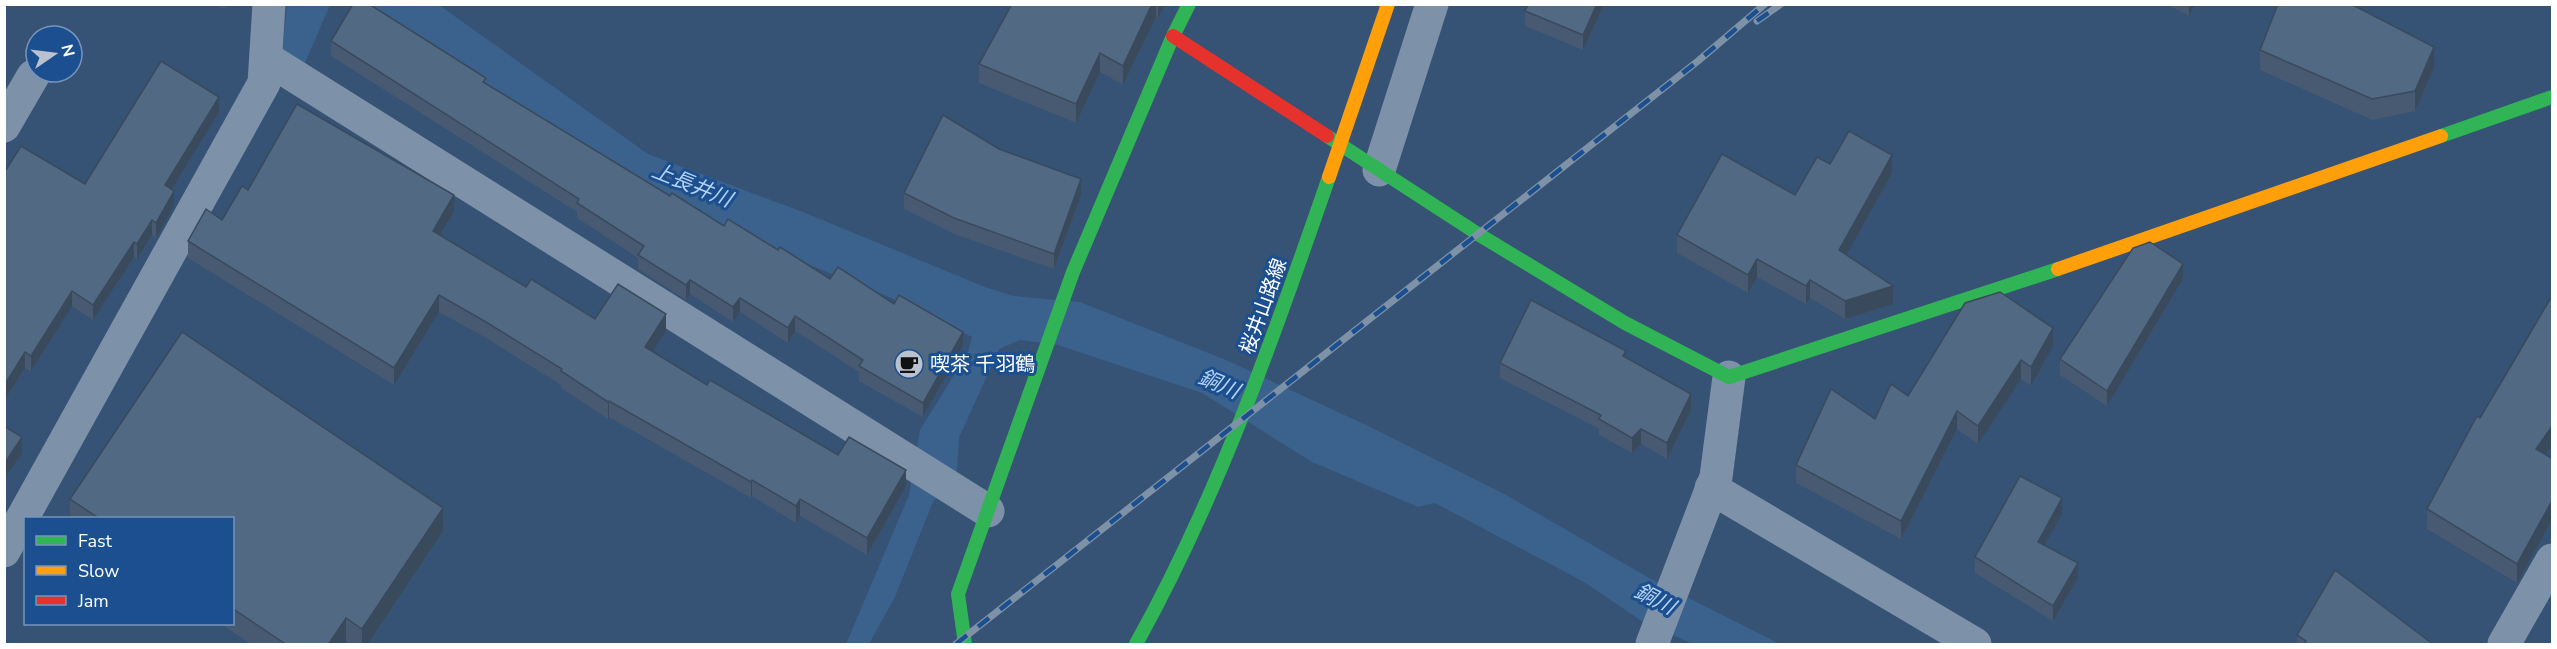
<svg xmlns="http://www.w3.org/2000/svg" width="2557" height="649" viewBox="0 0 2557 649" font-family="'Nunito Sans','Noto Sans JP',sans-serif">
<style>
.water{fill:#3b618d}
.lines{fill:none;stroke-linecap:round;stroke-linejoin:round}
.street{stroke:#7d92a8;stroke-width:33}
.fast{stroke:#30b455;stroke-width:14}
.slow{stroke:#ff9f0a;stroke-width:14}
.jam{stroke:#e5322d;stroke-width:14}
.rail-casing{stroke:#7e92a7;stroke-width:7}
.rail{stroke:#1b4f8f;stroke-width:4.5;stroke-dasharray:14;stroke-linecap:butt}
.wall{fill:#475a72}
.shaded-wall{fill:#394a5c}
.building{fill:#526984;stroke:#394a5c;stroke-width:1.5}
.labels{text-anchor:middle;stroke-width:6;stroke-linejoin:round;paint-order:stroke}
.street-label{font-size:20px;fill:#fff;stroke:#1b4f8f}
.poi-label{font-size:20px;fill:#fff;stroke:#1b4f8f;text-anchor:start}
.water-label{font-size:21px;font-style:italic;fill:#b5d3f5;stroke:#1b4f8f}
</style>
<rect width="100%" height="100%" fill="#365274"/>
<g class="water">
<path d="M287,5H330L305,63L282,53Z"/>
<path d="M358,5H439L648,154L803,212L985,287L1014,296L1080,302L1226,360L1364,424L1506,495L1651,579L1780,644H1693L1643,622L1584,582L1435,503L1418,507L1312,462L1202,393L1058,345L1020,340L999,349L959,438L957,471L933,502L895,597L869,644H846L909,495L920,430L968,352L972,337C940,322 910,305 877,292C823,270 767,250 715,222C593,155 478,75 358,5Z"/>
</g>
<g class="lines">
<g class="street">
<path d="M266,58L988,511"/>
<path d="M4,126L33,76"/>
<path d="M1379,170L1432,4"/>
<path d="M1711,488L1975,644"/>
<path d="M4,551L264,83L269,4"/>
<path d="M1652,644L1716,477L1729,377"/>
<path d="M2504,644L2552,560"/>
</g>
<g class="fast">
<path d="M1327,136L1478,234L1625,323L1729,377L2058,269"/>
<path d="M2441,136L2552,97"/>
<path d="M965,644L958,594L1073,272L1173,36L1189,4"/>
<path d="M1136,644C1218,497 1274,336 1329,177"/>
</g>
<g class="slow">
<path d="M1329,177L1388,4"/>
<path d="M2058,269L2441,136"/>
</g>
<path class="jam" d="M1173,36L1327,136"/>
<g class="rail-casing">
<g id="rail">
<path d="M1757,21L1781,4"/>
<path d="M956,644L1698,61L1765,4"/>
</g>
</g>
<use href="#rail" class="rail"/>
</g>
<g class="wall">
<path d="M214,4H226L225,9Z"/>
<path d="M1012,4H1165L1158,18L1156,17L1123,85L1100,72L1076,123L979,83V64Z"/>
<path d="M1604,4L1583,50L1525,26V11Z"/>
<path d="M2166,4H2195L2189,16Z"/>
<path d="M331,41L486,83L670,196L724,226L778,250L830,279L894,304L963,346L923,417L859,381V372L795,331L788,343L740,312L733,322L690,294L686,300L638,269V258L577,218V212L331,56Z"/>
<path d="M2260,50L2434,68L2415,111L2372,120L2260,70Z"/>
<path d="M219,112L171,189L174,206L156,238L152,235L137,259L134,257L93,320L72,306L31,371L25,368L4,401L85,184Z"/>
<path d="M999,149L1081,195L1054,269L954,234L904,209V193Z"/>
<path d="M1830,164L1892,173L1846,255L1893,304L1845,319L1810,298L1806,304L1757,277L1748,293L1677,253V235L1795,195Z"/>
<path d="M248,190L454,211L440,235L526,287L595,319L666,331L652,351L707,385L838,455L906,486L867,555L800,516L796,523L752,496L751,498L609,417L608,419L561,388V385L486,338L439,312L394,385L188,258V241L222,220Z"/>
<path d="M2183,279L2107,406L2060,375V359Z"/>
<path d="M2553,294V444L2545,455L2553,459V518L2517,583L2427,529V509L2515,359Z"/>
<path d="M2053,346L2031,386L2021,379L1978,444L1957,429L1901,539L1796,483V465L1875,419L1908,396Z"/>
<path d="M1626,358L1691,410L1667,459L1641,444L1632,453L1599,435V429L1500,378V363Z"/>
<path d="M70,499L443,531L367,645H351L346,641L344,645H252L221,624H232V519H70Z"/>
<path d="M2062,514L2045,545L2078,578L2053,621L1975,573V557Z"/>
<path d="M2297,635L2434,645H2297Z"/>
</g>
<g class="shaded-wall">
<path d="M1152,4H1156V17L1123,85V66Z"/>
<path d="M1158,4H1165L1158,18Z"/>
<path d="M1597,4H1604L1583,50V35Z"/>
<path d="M2189,4H2195L2189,16Z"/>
<path d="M2434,47V68L2415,111V91Z"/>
<path d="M1100,53V72L1076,123V104Z"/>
<path d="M219,97V112L165,200V185Z"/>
<path d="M1892,155V173L1839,268V250Z"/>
<path d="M1081,179V195L1054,269V254Z"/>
<path d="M174,191V206L156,238V223Z"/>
<path d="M454,195V211L433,247V231Z"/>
<path d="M152,220V235L137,259V244Z"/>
<path d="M134,242V257L93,320V305Z"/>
<path d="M1757,259V277L1748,293V275Z"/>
<path d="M2183,264V279L2107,406V391Z"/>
<path d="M690,280V294L686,300V285Z"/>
<path d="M1810,280V298L1806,304V286Z"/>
<path d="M1893,286V304L1845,319V301Z"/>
<path d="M72,291V306L31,371V356Z"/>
<path d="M439,295V312L394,385V368Z"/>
<path d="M740,298V312L733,322V307Z"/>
<path d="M666,314V331L645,363V347Z"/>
<path d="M795,316V331L788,343V328Z"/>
<path d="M2053,328V346L2031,386V367Z"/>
<path d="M963,332V346L923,417V403Z"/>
<path d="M25,352V368L4,401V386Z"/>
<path d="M2021,360V379L1978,444V426Z"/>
<path d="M1691,394V410L1667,459V443Z"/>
<path d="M609,401V417L608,419V402Z"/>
<path d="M1957,411V429L1901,539V521Z"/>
<path d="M2553,425V444L2536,469V449Z"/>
<path d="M1641,429V444L1632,453V438Z"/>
<path d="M22,437V453L4,479V464Z"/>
<path d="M906,470V486L867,555V538Z"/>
<path d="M752,480V496L751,498V482Z"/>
<path d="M2062,498V514L2038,557V542Z"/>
<path d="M800,499V516L796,523V506Z"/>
<path d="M2553,499V518L2517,583V564Z"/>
<path d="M443,508V531L367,645H362V629Z"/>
<path d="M2078,563V578L2053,621V606Z"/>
<path d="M346,618V641L344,645H328Z"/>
</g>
<g class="building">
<path d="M353,4H369L486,78L483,82L670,196L672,193L724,226L728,219L778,250L780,247L830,279L838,267L894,304L899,295L963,332L923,403L859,366L863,360L795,316L788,328L740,298L733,307L690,280L686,285L638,255L644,246L577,203L579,199L331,41Z"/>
<path d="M1012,4H1152L1123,66L1100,53L1076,104L979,64Z"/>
<path d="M1528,4H1597L1583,35L1525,11Z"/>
<path d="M2278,4H2351L2434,47L2415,91L2372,99L2260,50Z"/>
<path d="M161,61L219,97L165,185L174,191L156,223L152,220L137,244L134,242L93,305L72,291L31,356L25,352L4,386V173L21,146L85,184Z"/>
<path d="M297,104L454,195L433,231L526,287L531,279L595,319L618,284L666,314L645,347L707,385L710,380L838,455L849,437L906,470L867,538L800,499L796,506L752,480L751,482L609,401L608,402L561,371L562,369L486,322L439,295L394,368L188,241L206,209L222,220L242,186L248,190Z"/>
<path d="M943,115L999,149L1081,179L1054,254L954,218L904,193Z"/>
<path d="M1849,131L1892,155L1839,250L1893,286L1845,301L1810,280L1806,286L1757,259L1748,275L1677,235L1722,154L1795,195L1817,157L1830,164Z"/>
<path d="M2150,242L2183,264L2107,391L2060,359L2133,248Z"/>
<path d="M2000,292L2053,328L2031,367L2021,360L1978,426L1957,411L1901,521L1796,465L1831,389L1875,419L1891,384L1908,396L1965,303Z"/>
<path d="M2553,294V425L2536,449L2553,459V499L2517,564L2427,509L2477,416L2480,418L2515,359Z"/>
<path d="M1531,300L1626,351L1623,356L1691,394L1667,443L1641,429L1632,438L1599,419L1601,415L1500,363Z"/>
<path d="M182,332L443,508L362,629L346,618L328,645H287L232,608V519H100L70,499Z"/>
<path d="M4,426L22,437L4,464Z"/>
<path d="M2020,476L2062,498L2038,542L2078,563L2053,606L1975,557Z"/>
<path d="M2335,570L2434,645H2304L2306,641L2297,635Z"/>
</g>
<defs>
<g id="cafe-disc" transform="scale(1.5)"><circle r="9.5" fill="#b9c2ce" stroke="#1b4f8f"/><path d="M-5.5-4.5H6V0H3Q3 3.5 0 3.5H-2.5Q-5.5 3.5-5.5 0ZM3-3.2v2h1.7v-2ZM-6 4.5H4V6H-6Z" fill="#111"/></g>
</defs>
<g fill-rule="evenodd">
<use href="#cafe-disc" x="909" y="364"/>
</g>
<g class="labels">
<g class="street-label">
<text transform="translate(1263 306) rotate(-70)" y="7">桜井山路線</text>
</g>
<g class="poi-label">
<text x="930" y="371">喫茶 千羽鶴</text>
</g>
<g class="water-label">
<text transform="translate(692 185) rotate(22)" y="7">上長井川</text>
<text transform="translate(1219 384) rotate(23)" y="7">銅川</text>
<text transform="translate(1655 599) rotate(27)" y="7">銅川</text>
</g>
</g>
<rect width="2557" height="649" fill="none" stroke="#ffffff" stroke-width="12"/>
<rect x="24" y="517" width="210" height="108" fill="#1b4f8f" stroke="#7695bc" stroke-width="1.5"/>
<rect x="36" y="536" width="30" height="9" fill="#30b455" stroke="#7695bc" stroke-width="1.5"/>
<text x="78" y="547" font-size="18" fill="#ffffff">Fast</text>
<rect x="36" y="566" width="30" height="9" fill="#ff9f0a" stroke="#7695bc" stroke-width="1.5"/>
<text x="78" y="577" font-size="18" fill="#ffffff">Slow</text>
<rect x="36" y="596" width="30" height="9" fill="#e5322d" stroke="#7695bc" stroke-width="1.5"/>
<text x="78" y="607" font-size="18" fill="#ffffff">Jam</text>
<g transform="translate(54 54) rotate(76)"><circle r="28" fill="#1b4f8f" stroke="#7695bc" stroke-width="1.5"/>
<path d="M0-4.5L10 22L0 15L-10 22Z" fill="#b9c2ce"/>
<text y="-9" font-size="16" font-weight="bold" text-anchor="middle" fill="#ffffff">N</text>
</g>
</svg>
